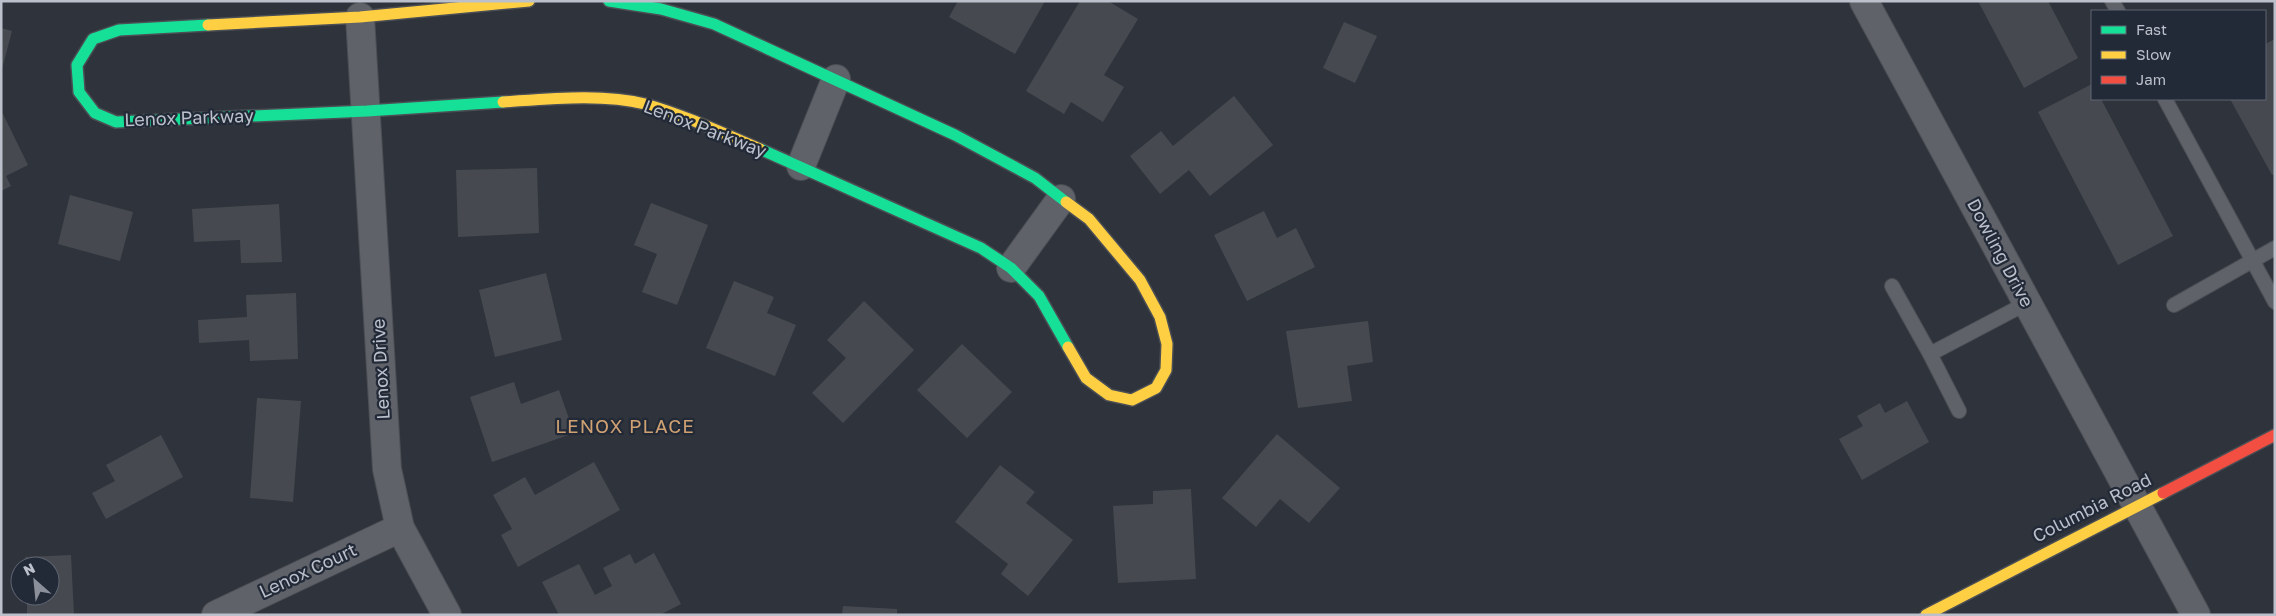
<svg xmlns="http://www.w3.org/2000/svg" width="2276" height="616" viewBox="0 0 2276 616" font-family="'Golos Text',sans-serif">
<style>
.building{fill:#464a50}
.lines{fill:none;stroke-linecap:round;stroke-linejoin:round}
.lane-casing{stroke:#4b4e54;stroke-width:16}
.street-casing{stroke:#4b4e54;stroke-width:30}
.fast-casing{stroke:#4b4e54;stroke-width:14}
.slow-casing{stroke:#4b4e54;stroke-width:14}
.jam-casing{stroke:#4b4e54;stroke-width:14}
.lane{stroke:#606269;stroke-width:14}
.street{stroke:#606269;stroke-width:28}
.fast{stroke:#16e098;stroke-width:11}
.slow{stroke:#ffcf43;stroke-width:11}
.jam{stroke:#f24e42;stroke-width:11}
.labels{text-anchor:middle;stroke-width:4.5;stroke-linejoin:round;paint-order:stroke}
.street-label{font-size:18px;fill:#bbc0cb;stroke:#222937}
.neighbourhood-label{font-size:19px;letter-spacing:1px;fill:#cfa172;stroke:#222937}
</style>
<rect width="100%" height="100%" fill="#2f333b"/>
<g class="building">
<path d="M958,1H1045L1015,54L949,17Z"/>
<path d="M1080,1H1108L1138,19L1104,75L1124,87L1103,122L1071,102L1064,114L1026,91Z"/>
<path d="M1978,1H2048L2078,58L2024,88Z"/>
<path d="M1344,22L1377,36L1355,83L1323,68Z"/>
<path d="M1,28L12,31L2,69H1Z"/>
<path d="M2275,39V174L2272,175L2230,99H2265V44Z"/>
<path d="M2092,84V99H2101L2173,236L2118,265L2038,112Z"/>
<path d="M1234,96L1273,145L1210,196L1189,170L1160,194L1130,156L1161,131L1173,146Z"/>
<path d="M1,110L28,165L6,176L11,186L1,191Z"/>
<path d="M537,168L539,233L458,237L456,170Z"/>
<path d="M70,195L133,212L120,261L58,244Z"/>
<path d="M651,203L708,225L677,305L642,292L657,254L634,245Z"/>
<path d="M279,204L282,262L241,263L240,240L194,242L192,209Z"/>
<path d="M1264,211L1277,238L1296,228L1315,267L1247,301L1214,235Z"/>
<path d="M546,273L562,340L495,357L479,290Z"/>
<path d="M734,281L774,297L767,313L796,325L775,376L706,348Z"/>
<path d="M296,293L298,359L250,361L249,340L199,343L198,320L247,317L246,295Z"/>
<path d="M864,301L914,350L843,423L812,393L846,358L827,340Z"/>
<path d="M1368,321L1373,362L1347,366L1352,401L1298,408L1286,331Z"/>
<path d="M962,344L1012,392L967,438L917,390Z"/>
<path d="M514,382L521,404L559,390L574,433L492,462L470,397Z"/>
<path d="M257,398L301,401L293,502L250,498Z"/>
<path d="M1907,401L1929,442L1862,480L1839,439L1863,426L1857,416L1880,403L1885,413Z"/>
<path d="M1277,434L1340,488L1309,523L1280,499L1256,527L1222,498Z"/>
<path d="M161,435L183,477L106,519L92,493L115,481L106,465Z"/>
<path d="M594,462L620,510L518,567L501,535L512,529L493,495L525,477L535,495Z"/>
<path d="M1000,465L1035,492L1026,503L1073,540L1028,596L1001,574L1008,564L955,522Z"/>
<path d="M1191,489L1196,579L1118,583L1113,506L1153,504V491Z"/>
<path d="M654,553L681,604L660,615H559L542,582L579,564L595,595L612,586L603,568L630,554L635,564Z"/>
<path d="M71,555L74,615H27V596H50V566H25V557Z"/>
<path d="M843,606L897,609V615H842Z"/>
</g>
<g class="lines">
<g class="lane-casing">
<g id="lane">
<path d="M2112,1L2118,11"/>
<path d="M2165,99L2275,302"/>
<path d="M1892,286L1930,354"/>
<path d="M2174,305L2275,248"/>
<path d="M1959,411L1930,354L2027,303"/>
</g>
</g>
<g class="street-casing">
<g id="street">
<path d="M1864,1L2196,615"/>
<path d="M360,17L387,469L400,528L447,615"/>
<path d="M801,166L836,79"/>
<path d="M1011,268L1061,199"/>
<path d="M216,615L400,528"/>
</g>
</g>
<g class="fast-casing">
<g id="fast">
<path d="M609,1L661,9L714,24L955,135L1035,178L1066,202"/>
<path d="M208,25L119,30L93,39L77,65L79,92L95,113L116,122L367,111L503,102"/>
<path d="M760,149L981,248L1011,268L1039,296L1068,347"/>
</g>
</g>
<g class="slow-casing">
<g id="slow">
<path d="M208,25L360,17L529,1"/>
<path d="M503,102C547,99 603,93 645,104C684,115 722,133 760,149"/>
<path d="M1066,202L1089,219L1140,280L1160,317L1167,344L1166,370L1156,388L1132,400L1109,395L1086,378L1068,347"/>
<path d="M1926,615L2163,493"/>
</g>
</g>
<g class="jam-casing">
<path id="jam" d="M2163,493L2275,435"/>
</g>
<use href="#lane" class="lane"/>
<use href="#street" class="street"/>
<use href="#fast" class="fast"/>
<use href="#slow" class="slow"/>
<use href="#jam" class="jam"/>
</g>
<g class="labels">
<g class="street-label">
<text transform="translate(189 118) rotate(-2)" y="6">Lenox Parkway</text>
<text transform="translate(705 129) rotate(21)" y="6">Lenox Parkway</text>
<text transform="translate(2000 253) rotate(62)" y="6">Dowling Drive</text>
<text transform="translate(381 369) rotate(-93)" y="6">Lenox Drive</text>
<text transform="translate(2092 508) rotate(-27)" y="6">Columbia Road</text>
<text transform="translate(308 571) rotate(-25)" y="6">Lenox Court</text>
</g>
<g class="neighbourhood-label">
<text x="625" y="433">LENOX PLACE</text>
</g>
</g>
<rect width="2276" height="616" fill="none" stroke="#bbc0cb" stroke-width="5"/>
<rect x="2091" y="10" width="175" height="90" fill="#222937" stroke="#5f6572"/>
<rect x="2101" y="26" width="25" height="8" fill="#16e098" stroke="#5f6572"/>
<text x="2136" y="35" font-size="15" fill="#bbc0cb">Fast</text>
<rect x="2101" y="51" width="25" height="8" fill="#ffcf43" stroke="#5f6572"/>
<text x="2136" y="60" font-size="15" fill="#bbc0cb">Slow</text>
<rect x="2101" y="76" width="25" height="8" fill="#f24e42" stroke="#5f6572"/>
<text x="2136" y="85" font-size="15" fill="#bbc0cb">Jam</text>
<g transform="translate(35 581) rotate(333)"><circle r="24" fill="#222937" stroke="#5f6572"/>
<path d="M0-4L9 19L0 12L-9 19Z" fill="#8a8f99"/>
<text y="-8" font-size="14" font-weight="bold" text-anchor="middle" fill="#bbc0cb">N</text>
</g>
</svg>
